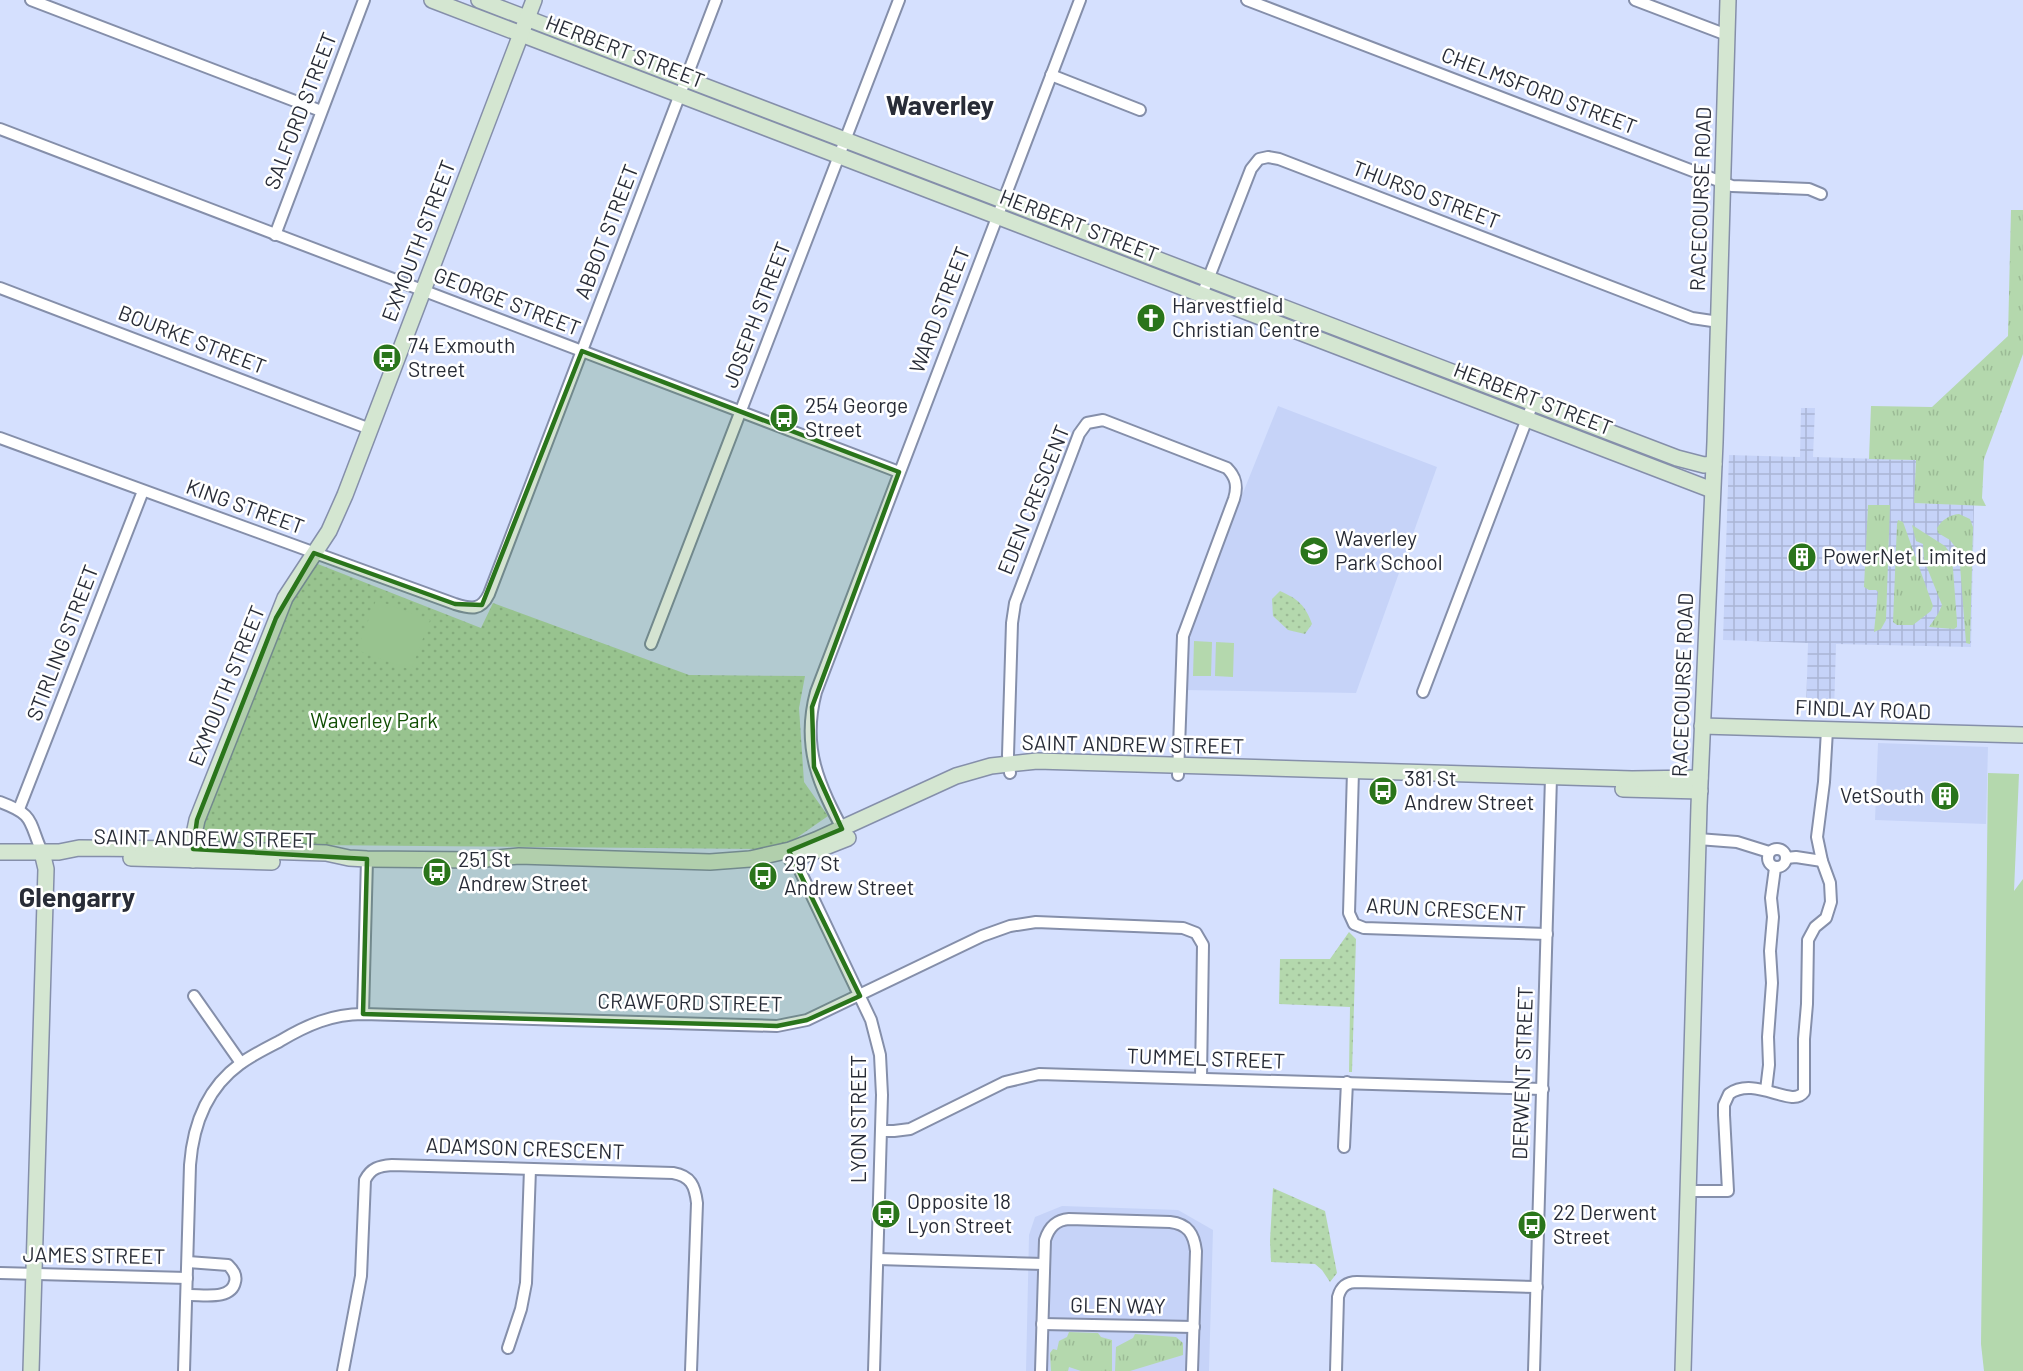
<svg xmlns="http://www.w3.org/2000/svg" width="2023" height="1371" viewBox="0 0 2023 1371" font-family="Barlow,sans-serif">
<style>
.built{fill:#c6d3f8}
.industrial{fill:url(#industrial-grid)}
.grass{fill:url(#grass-tufts)}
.park{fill:url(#park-dots)}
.pitch{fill:#b4d8ad}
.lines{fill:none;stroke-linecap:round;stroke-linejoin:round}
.street-casing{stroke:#858faa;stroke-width:14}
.secondary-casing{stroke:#858faa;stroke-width:18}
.street{stroke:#fff;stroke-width:10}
.secondary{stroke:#d4e6d1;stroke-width:15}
.marked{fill:#2a751b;fill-opacity:0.2;stroke:#2a751b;stroke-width:4.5;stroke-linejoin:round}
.labels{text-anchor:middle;stroke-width:5;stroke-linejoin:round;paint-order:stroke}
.street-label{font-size:21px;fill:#282c37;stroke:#fff}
.poi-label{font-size:21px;fill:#282c37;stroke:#fff;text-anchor:start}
.park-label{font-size:21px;fill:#114e04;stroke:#fff}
.district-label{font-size:27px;font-weight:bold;fill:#282c37;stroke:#fff}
</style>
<defs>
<pattern id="industrial-grid" width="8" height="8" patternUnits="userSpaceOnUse" patternTransform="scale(1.5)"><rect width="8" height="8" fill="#c6d3f8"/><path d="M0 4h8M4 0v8" fill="none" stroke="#aab5d5"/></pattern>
<pattern id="grass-tufts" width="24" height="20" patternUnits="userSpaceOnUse" patternTransform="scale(1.5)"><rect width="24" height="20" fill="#b4d8ad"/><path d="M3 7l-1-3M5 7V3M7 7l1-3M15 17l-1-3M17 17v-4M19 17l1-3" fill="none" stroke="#9bba95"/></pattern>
<pattern id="park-dots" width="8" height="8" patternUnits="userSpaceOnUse" patternTransform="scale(1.5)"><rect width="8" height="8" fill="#b4d8ad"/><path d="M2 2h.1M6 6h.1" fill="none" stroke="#9bba95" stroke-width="1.8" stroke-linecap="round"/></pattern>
</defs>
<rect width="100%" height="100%" fill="#d5e0fe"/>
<g class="built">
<path d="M1278,406L1437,467L1356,693L1184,690L1186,634Z"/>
<path d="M1878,743L1988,747L1986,824L1875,820Z"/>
<path d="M1062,1206L1178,1210L1213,1230L1209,1371H1026L1029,1235L1035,1217Z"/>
</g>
<path class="industrial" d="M1801,408H1815L1813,457L1916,460L1915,503L1974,505L1971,647L1836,644L1834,713H1806L1808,643L1723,640L1729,455L1800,457Z"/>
<g class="grass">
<path d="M2011,210H2023V354L1984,459L1982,498L1986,506L1914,503L1916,460L1869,459L1871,406L1932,407L2008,336Z"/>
<path d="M1868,505H1890L1886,620L1881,629L1874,632L1878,592L1876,590H1869L1864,587Z"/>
<path d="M1959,514L1970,519L1973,527L1970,644L1966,643L1959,552L1950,540L1938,533L1937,528C1942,520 1949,515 1959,514Z"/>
<path d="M1898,520L1903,522L1933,606L1931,611L1913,625H1897L1893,622L1897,524Z"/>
<path d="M1912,525L1945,546L1952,556L1957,622V627L1954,629L1929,627L1938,614L1942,605L1924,560L1923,544L1916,541Z"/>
<path d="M1069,1332L1098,1333L1101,1337L1112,1340V1371H1081L1069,1367L1068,1371H1051L1050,1353L1053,1349L1057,1350L1059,1341L1067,1337Z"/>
<path d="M1135,1334L1176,1337L1183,1343V1355L1130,1371H1115L1116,1347L1133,1338Z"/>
</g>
<g class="park">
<path d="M305,559L481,628L493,603L689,675L805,676L799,708L804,782L828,816L782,848L762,849L189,844Z"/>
<path d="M1280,591C1298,599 1305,605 1312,624L1305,634L1288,630L1273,616L1272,599Z"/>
<path d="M1349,932L1356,939L1352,1072H1349L1350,1007L1279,1004L1280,959H1330Z"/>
<path d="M1273,1188L1325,1211L1337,1273L1330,1282L1322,1270L1315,1264L1271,1262L1270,1241Z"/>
</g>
<g class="pitch">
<path d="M376,600L430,620L411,670L357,650Z"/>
<path d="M1194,641L1212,642L1211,676H1193Z"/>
<path d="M1216,642L1234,643L1233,677L1215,676Z"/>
<path d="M1988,773L2019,774L2014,891L2023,879V1371H1984L1981,1344Z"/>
</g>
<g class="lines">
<g class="street-casing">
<g id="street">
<path d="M31,0L321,111"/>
<path d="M1247,0L1732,186L1809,189L1821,194"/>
<path d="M1635,0L1727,35"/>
<path d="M1051,75L1140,110"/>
<path d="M0,129L899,472"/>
<path d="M275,235L364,0"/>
<path d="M0,288L370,429"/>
<path d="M1202,295L1251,169L1259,159L1268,157L1279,159L1692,318L1719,322"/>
<path d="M0,438L455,604C471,609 481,611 489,594L716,0"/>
<path d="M651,644L899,0"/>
<path d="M1423,692L1533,403"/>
<path d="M1353,771L1349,913L1354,924L1364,928L1547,934"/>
<path d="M1010,773L1008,755L1012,623L1015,603L1079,434L1087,423L1103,420L1227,468C1236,477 1238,486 1234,499L1183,636L1178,775"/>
<path d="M0,802C35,815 28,820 42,852"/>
<path d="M19,809L143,491"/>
<path d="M845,834C819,785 801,748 816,692L1080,0"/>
<path d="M1698,839L1737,842L1769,852"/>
<circle cx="1777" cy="858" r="9"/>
<path d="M792,854L871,1020L880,1055L882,1095L874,1371"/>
<path d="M1786,858L1796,857L1822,861"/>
<path d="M194,996L241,1063"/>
<path d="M363,1014L367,859"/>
<path d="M1766,1090L1769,1065L1768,1037L1772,983L1770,951L1773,917L1771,898L1775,868"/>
<path d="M881,1131H894L910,1129L1005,1082L1039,1074L1543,1089"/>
<path d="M1344,1147L1347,1082"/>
<path d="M1688,1191H1728L1724,1115V1105L1729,1094C1755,1075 1792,1109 1804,1092V1039L1807,1004L1808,940L1815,927L1826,918L1831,902L1830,883L1822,861L1817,837L1824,782L1827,730"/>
<path d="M878,1259L1044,1264"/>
<path d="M0,1273L187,1278"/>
<path d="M187,1295C201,1294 231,1301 235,1282C237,1275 233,1270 228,1265L188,1262"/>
<path d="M1042,1324L1194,1327"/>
<path d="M508,1348L521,1309L526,1283L530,1169"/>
<path d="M184,1371L190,1165C193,1125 207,1088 240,1064C252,1055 267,1048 280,1041C307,1025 332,1014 363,1014L777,1026L807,1020L982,936L1010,926L1036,922L1183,928L1196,933L1203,945L1201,1078"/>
<path d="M343,1371L361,1276L365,1180C371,1168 379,1166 392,1165L673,1173C691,1176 695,1186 697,1203L691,1371"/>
<path d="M1041,1371L1045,1240C1049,1227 1056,1220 1069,1219L1170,1222C1188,1224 1194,1234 1196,1251L1192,1371"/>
<path d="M1336,1371L1338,1297C1341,1286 1347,1282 1357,1282L1537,1287"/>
<path d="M1534,1371L1551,777"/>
</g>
</g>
<g class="secondary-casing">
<g id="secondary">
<path d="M432,0L1712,490"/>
<path d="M479,0L1677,458L1704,465L1714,464"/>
<path d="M1702,726L2023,735"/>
<path d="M1623,789L1700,791"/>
<path d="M0,852H59L79,848L193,849L326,853L349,858L367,859L475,860L519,856L710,862L750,859L790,850L816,840L956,776L991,766L1037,761L1632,779L1700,778"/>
<path d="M131,858L272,862"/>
<path d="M193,860V839L197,820L285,598L329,531L345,495L534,0"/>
<path d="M792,860L848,838"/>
<path d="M31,1371L46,869L42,852"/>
<path d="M1683,1371L1699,806L1715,442L1728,0"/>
</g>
</g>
<use href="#street" class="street"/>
<use href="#secondary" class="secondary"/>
</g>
<path class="marked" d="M582,351L899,472L812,707L814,767L842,829L789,851L860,996L807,1020L777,1026L363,1014L367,859L193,849L197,820L276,618L314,553L455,604L482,605Z"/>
<defs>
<g id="church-disc" transform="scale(1.5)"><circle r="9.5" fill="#2a751b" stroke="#fff"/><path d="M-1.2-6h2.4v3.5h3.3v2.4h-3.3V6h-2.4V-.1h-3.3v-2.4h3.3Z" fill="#fff"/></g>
<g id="bus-disc" transform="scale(1.5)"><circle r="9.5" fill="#2a751b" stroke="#fff"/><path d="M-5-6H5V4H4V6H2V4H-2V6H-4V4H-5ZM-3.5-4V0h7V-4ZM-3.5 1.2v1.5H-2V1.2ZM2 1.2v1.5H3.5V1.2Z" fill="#fff"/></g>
<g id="school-disc" transform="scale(1.5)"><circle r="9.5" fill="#2a751b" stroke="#fff"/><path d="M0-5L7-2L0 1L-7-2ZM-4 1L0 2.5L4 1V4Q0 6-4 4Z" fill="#fff"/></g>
<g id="building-disc" transform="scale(1.5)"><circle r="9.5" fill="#2a751b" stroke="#fff"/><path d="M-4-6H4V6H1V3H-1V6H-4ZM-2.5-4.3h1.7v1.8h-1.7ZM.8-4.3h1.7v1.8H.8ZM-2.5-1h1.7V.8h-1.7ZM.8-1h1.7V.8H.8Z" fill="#fff"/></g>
</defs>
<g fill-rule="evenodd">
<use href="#church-disc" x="1151" y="318"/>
<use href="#bus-disc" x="387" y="358"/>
<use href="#bus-disc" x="784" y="418"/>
<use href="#school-disc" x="1314" y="551"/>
<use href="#building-disc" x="1802" y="557"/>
<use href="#bus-disc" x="1383" y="791"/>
<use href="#building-disc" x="1945" y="796"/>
<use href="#bus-disc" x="437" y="872"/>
<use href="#bus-disc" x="763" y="876"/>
<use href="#bus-disc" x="886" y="1214"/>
<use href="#bus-disc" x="1532" y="1225"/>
</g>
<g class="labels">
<g class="street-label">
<text transform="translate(625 52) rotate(21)" y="7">HERBERT STREET</text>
<text transform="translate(1539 91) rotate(21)" y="7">CHELMSFORD STREET</text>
<text transform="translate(301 111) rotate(-69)" y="7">SALFORD STREET</text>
<text transform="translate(1426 195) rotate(21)" y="7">THURSO STREET</text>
<text transform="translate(1701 199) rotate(-88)" y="7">RACECOURSE ROAD</text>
<text transform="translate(1079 226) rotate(21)" y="7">HERBERT STREET</text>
<text transform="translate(607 232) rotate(-69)" y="7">ABBOT STREET</text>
<text transform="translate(419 241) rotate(-69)" y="7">EXMOUTH STREET</text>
<text transform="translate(507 302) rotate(21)" y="7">GEORGE STREET</text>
<text transform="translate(940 310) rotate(-69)" y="7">WARD STREET</text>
<text transform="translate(757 315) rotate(-69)" y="7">JOSEPH STREET</text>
<text transform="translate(192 340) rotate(21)" y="7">BOURKE STREET</text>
<text transform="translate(1533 399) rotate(21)" y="7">HERBERT STREET</text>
<text transform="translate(1034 500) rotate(-68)" y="7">EDEN CRESCENT</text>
<text transform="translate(245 507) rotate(20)" y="7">KING STREET</text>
<text transform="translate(63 643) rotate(-69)" y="7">STIRLING STREET</text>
<text transform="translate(1683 685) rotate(-88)" y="7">RACECOURSE ROAD</text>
<text transform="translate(227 686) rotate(-68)" y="7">EXMOUTH STREET</text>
<text transform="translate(1863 710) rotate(2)" y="7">FINDLAY ROAD</text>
<text transform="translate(1133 745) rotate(1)" y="7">SAINT ANDREW STREET</text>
<text transform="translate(205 839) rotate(1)" y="7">SAINT ANDREW STREET</text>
<text transform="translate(1446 910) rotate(3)" y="7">ARUN CRESCENT</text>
<text transform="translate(690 1003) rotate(1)" y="7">CRAWFORD STREET</text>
<text transform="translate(1206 1059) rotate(2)" y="7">TUMMEL STREET</text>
<text transform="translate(1523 1073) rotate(-88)" y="7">DERWENT STREET</text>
<text transform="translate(859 1119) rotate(-90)" y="7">LYON STREET</text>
<text transform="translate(525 1149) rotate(2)" y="7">ADAMSON CRESCENT</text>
<text transform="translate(94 1256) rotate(1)" y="7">JAMES STREET</text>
<text transform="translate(1118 1306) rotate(1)" y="7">GLEN WAY</text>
</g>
<g class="poi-label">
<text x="1172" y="313">Harvestfield<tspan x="1172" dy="24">Christian Centre</tspan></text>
<text x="408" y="353">74 Exmouth<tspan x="408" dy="24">Street</tspan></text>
<text x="805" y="413">254 George<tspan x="805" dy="24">Street</tspan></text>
<text x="1335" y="546">Waverley<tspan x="1335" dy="24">Park School</tspan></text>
<text x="1823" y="564">PowerNet Limited</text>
<text x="1404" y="786">381 St<tspan x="1404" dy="24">Andrew Street</tspan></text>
<text x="1924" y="803" text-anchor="end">VetSouth</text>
<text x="458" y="867">251 St<tspan x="458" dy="24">Andrew Street</tspan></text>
<text x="784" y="871">297 St<tspan x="784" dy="24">Andrew Street</tspan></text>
<text x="907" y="1209">Opposite 18<tspan x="907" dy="24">Lyon Street</tspan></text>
<text x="1553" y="1220">22 Derwent<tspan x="1553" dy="24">Street</tspan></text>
</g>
<g class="park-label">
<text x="374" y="728">Waverley Park</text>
</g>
<g class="district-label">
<text x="940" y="115">Waverley</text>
<text x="77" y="907">Glengarry</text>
</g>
</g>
</svg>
